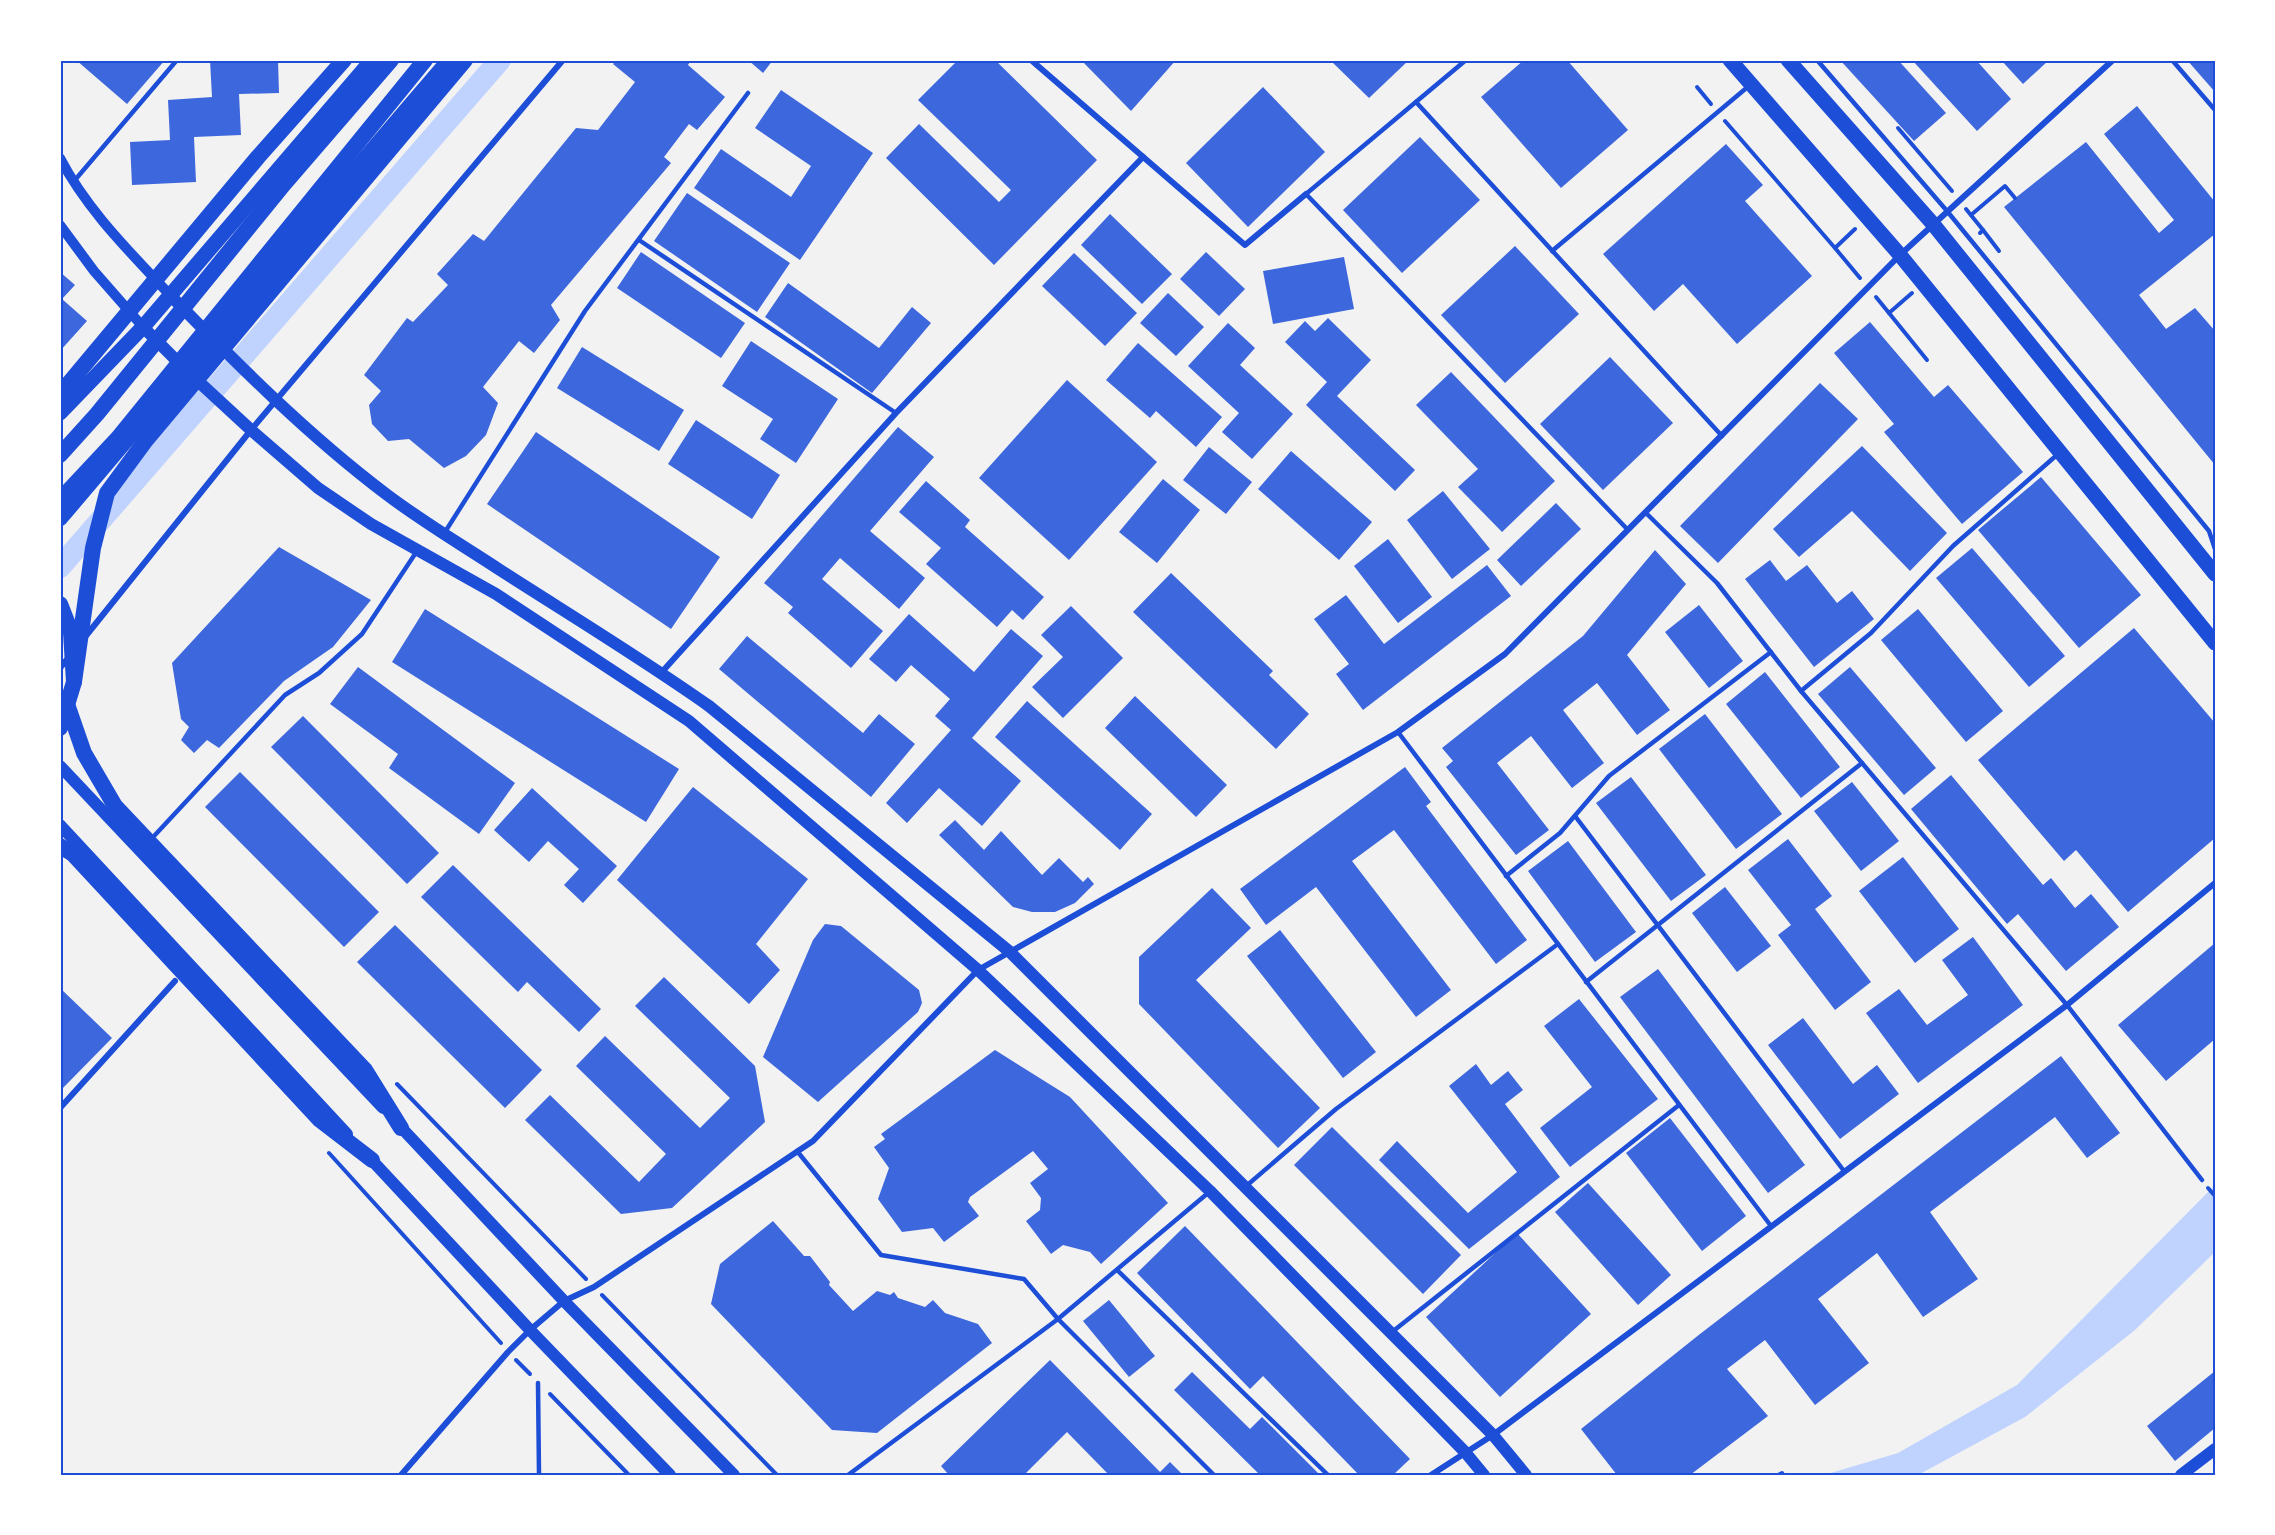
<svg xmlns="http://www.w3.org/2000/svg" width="2275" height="1535" viewBox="0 0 2275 1535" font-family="'IBM Plex Sans',sans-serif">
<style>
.water{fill:#bfd3fe}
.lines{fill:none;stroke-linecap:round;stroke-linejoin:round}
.canal{stroke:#bfd3fe;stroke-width:22}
.building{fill:#3d67dc}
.path{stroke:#1d4ed8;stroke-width:4}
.service{stroke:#1d4ed8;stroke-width:4.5}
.minor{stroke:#1d4ed8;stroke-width:6}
.tertiary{stroke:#1d4ed8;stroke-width:10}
.secondary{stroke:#1d4ed8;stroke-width:12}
.primary{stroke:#1d4ed8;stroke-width:15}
.trunk{stroke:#1d4ed8;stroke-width:16}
.neatline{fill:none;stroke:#1d4ed8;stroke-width:2}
</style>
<rect width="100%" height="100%" fill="#f2f2f2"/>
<path class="water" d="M2215,1185V1252L2135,1330L2025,1417L1918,1475H1824L1898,1453L2017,1385Z"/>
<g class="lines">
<path class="canal" d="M60,567L500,60"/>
</g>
<g class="building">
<path d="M76,60H165L127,104Z"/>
<path d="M210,60H278L279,93L239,94L241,135L194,137L196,182L132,185L130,142L170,140L168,100L212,97Z"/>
<path d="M617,60H691L688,65L725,97L697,130L689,124L664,157L671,163L551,305L560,320L534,353L519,341L483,387L498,403L486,435L466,456L444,468L409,439L388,441L372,424L369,405L381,391L364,375L407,318L413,322L448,285L437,274L473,234L484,241L576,128L598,130L635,82L613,64Z"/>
<path d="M748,60H773L763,73Z"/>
<path d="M958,60H995L1097,160L994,265L886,158L919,124L999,202L1011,190L918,100Z"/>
<path d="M1081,60H1176L1131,111Z"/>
<path d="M1330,60H1409L1369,98Z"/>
<path d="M1524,60H1567L1628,130L1561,188L1481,97Z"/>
<path d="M1840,60H1898L1946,113L1914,141Z"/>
<path d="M1912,60H1976L2011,99L1977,131Z"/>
<path d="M2001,60H2049L2023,84Z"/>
<path d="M2187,60H2215V92Z"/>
<path d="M1263,87L1325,152L1248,227L1186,163Z"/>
<path d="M781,90L873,153L800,260L694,188L721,149L791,197L811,166L755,128Z"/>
<path d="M2137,106L2215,202V234L2139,295L2166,329L2195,308L2215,331V465L2004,207L2086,142L2159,233L2174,220L2104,134Z"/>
<path d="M1420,137L1480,200L1402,273L1343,210Z"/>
<path d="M1726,144L1763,185L1745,201L1812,276L1737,344L1683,284L1654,311L1603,254Z"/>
<path d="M687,193L790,263L757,312L654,241Z"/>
<path d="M1110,214L1172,274L1142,304L1081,245Z"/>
<path d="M1515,246L1579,314L1505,383L1441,315Z"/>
<path d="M641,252L745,323L721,358L617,288Z"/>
<path d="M1206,252L1245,289L1219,316L1180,279Z"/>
<path d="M1074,253L1137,313L1105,346L1042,286Z"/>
<path d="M1344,257L1354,309L1273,324L1263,271Z"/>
<path d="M60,272L75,285L62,299L87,321L60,351Z"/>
<path d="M788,283L879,348L912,307L931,323L872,393L765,317Z"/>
<path d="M1168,293L1204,327L1176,356L1140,323Z"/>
<path d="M1328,318L1371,360L1337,396L1415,470L1395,491L1306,405L1327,382L1285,342L1305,321L1315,331Z"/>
<path d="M1870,322L1934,397L1948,385L2023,472L1962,524L1884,432L1894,424L1834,353Z"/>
<path d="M1228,323L1255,348L1240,365L1293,414L1252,459L1222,432L1239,413L1188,366Z"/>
<path d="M751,341L838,399L796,463L760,439L773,419L722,386Z"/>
<path d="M1138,343L1222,417L1196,447L1156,411L1150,418L1106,380Z"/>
<path d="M582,347L684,410L659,451L557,388Z"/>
<path d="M1610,357L1673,423L1603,490L1540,424Z"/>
<path d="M1451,372L1555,481L1502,532L1458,487L1478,469L1416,405Z"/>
<path d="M1067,380L1157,462L1069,560L979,478Z"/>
<path d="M1820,383L1858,419L1718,563L1680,526Z"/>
<path d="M696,420L780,475L752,519L668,464Z"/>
<path d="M898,427L934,457L870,531L925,578L899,609L840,558L822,579L883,631L851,668L788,613L793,607L764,583Z"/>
<path d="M536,432L720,557L671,629L487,504Z"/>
<path d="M1862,446L1947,533L1910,571L1852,511L1799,557L1773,529Z"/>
<path d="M1209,447L1252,482L1226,514L1183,480Z"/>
<path d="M1291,451L1372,522L1339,560L1258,489Z"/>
<path d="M2041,477L2141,595L2079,648L1978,530Z"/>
<path d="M1163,479L1200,510L1157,563L1119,532Z"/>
<path d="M926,481L970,520L965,527L1044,597L1023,620L1012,610L997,627L926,564L941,548L899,512Z"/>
<path d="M1443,491L1490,549L1452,579L1407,520Z"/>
<path d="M1556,503L1581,529L1521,586L1497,560Z"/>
<path d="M1388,539L1432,597L1398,623L1354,566Z"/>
<path d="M279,547L371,600L333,647L284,681L219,748L207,740L194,753L181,740L189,727L181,719L172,663Z"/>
<path d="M1972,548L2065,656L2029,687L1936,578Z"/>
<path d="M1655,550L1686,584L1627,655L1670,710L1637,735L1597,683L1563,710L1604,763L1572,788L1531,736L1497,763L1549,830L1516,855L1446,767L1453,761L1442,748L1583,636Z"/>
<path d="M1770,560L1786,581L1807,565L1837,603L1852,591L1874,619L1814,667L1745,579Z"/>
<path d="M1487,565L1511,596L1363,710L1336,674L1349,664L1314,619L1346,595L1384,644Z"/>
<path d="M1171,573L1273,671L1269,675L1309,714L1276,749L1133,612Z"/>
<path d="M1699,605L1743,661L1709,688L1665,632Z"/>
<path d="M1071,606L1123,658L1063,718L1032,687L1063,657L1041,635Z"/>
<path d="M425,609L679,769L646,822L392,662Z"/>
<path d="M1918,609L2003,711L1966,742L1881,640Z"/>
<path d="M909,614L974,672L1011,629L1043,656L972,738L1021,781L982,826L939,788L907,823L886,803L951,730L935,716L950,699L911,665L896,682L869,659Z"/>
<path d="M2134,628L2215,723V838L2128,912L2076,850L2064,861L1978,760Z"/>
<path d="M747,636L863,733L879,714L915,744L871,797L719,669Z"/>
<path d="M358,667L515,783L479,834L389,768L398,754L330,704Z"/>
<path d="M1850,667L1936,768L1904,795L1818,694Z"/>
<path d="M1765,672L1840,767L1801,798L1726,704Z"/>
<path d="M1135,696L1227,785L1196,817L1105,728Z"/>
<path d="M1027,701L1152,814L1120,850L995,737Z"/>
<path d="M1705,714L1782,814L1736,849L1659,749Z"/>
<path d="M303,716L439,853L407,884L271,747Z"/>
<path d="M1405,767L1431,802L1426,806L1527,940L1496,964L1394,830L1352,861L1451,990L1416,1017L1316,887L1266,925L1240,889Z"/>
<path d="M240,772L379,912L344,947L205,807Z"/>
<path d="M1951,775L2043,885L2051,878L2075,908L2091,894L2119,927L2066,971L2018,914L2007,924L1911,809Z"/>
<path d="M1631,777L1706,875L1671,901L1596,803Z"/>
<path d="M1852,782L1899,841L1861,871L1814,811Z"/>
<path d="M693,787L808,879L756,944L780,970L749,1004L617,880Z"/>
<path d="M532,788L617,866L583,903L564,885L579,869L548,841L529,862L494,830Z"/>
<path d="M955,820L984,850L1001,831L1042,875L1059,858L1083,882L1088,877L1094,884L1075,903L1055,912H1032L1013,907L939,835Z"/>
<path d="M1788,839L1832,896L1815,909L1871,982L1835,1010L1778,935L1791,925L1748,870Z"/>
<path d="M1568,841L1636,932L1595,962L1528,871Z"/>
<path d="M1903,857L1959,929L1915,963L1859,891Z"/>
<path d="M453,865L601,1009L579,1032L527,982L518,992L421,897Z"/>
<path d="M1725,887L1771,946L1737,972L1692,913Z"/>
<path d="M1212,888L1251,928L1196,980L1320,1108L1278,1148L1139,1004V957Z"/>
<path d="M825,924L841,926L919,990L922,1003L918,1012L818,1102L763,1057L813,940Z"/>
<path d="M395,925L542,1070L505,1108L357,962Z"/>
<path d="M1280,930L1376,1052L1343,1078L1247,956Z"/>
<path d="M1973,937L2023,1005L1918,1083L1866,1013L1899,989L1927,1025L1968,995L1942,960Z"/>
<path d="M2215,943V1039L2166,1081L2118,1025Z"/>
<path d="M1658,969L1805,1165L1768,1193L1620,997Z"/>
<path d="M664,977L755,1066L765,1122L672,1208L621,1214L525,1120L550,1095L639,1182L666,1154L576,1066L605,1036L700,1128L730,1098L635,1006Z"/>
<path d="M60,988L112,1038L60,1091Z"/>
<path d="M1579,999L1658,1099L1570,1167L1540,1128L1592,1087L1544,1026Z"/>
<path d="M1803,1018L1853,1084L1877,1065L1899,1094L1840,1139L1768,1045Z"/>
<path d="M995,1050L1070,1097L1168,1203L1101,1264L1090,1252L1063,1245L1051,1254L1026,1221L1040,1210L1041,1198L1030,1183L1048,1169L1033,1151L970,1197L968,1202L979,1216L944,1242L933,1228L902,1232L878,1199L889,1168L874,1147L885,1139L881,1134Z"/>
<path d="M2061,1056L2120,1133L2087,1158L2055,1117L1930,1212L1978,1279L1923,1317L1877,1253L1818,1299L1869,1363L1815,1405L1765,1340L1727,1369L1768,1416L1690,1475H1617L1581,1429L1700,1334Z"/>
<path d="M1476,1064L1491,1085L1508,1071L1523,1090L1505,1104L1560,1177L1469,1249L1379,1160L1397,1141L1468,1213L1517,1172L1449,1086Z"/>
<path d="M1670,1118L1746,1216L1702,1251L1626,1153Z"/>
<path d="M1332,1127L1461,1255L1423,1294L1294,1165Z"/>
<path d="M1588,1183L1671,1275L1638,1305L1555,1212Z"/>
<path d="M773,1221L804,1256H810L830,1282L829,1285L853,1311L877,1291L890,1295L894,1292L898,1298L925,1307L933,1300L945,1313L978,1324L992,1343L877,1433L832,1430L711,1304L720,1264Z"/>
<path d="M1185,1226L1410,1459L1393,1475H1359L1263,1376L1250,1389L1137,1273Z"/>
<path d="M1517,1233L1591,1314L1500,1397L1426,1317Z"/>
<path d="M1109,1300L1155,1356L1129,1377L1083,1321Z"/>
<path d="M1050,1360L1160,1472L1170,1462L1183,1475H1109L1067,1432L1024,1475H949L941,1466Z"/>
<path d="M2215,1371V1428L2175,1461L2147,1426Z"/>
<path d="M1192,1372L1250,1429L1262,1417L1320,1475H1260L1174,1390Z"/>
</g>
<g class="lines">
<g class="path">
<path d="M1697,87L1711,104"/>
<path d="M1725,121L1835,248"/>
<path d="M1898,128L1952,191"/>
<path d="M1966,209L1983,230L1980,233"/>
<path d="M1971,215L2005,186L2015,198"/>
<path d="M1855,229L1835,248L1860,278"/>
<path d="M1983,230L1999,251"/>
<path d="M1876,297L1889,313L1912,293"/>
<path d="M1889,313L1927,360"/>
<path d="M397,1084L586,1279"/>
<path d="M329,1153L501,1343"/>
<path d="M2208,1188L2215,1196"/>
<path d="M602,1295L777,1475"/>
<path d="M516,1360L530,1374"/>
<path d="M550,1394L629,1475"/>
<path d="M1778,1475L1782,1473L1783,1475"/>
</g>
<g class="service">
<path d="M1466,60L1306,194L1628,530"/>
<path d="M1817,60L1947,211L2209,531L2215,549"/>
<path d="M2172,60L2215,110"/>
<path d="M1416,102L1722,436"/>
<path d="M75,180L177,60"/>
<path d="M639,240L896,413"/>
<path d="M1552,251L1750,85"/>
<path d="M1646,513L1717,583L1801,691L2067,1005L2202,1180"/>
<path d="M445,532L585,311L748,93"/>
<path d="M1801,691L1871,633L1953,546L2058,454"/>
<path d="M1398,732L1771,1226"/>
<path d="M1575,816L1844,1171"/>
<path d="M155,835L285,695L319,673L362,634L417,551"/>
<path d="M1506,876L1560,833L1609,776L1771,652"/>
<path d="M1586,982L1862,763"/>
<path d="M797,1151L881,1255L1024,1279L1058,1319L1214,1475"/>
<path d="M1245,1187L1336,1109L1558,944"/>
<path d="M1117,1270L1328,1475"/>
<path d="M1392,1332L1679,1105"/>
<path d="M538,1383L539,1475"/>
<path d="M848,1475L1058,1319L1208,1193"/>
</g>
<g class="minor">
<path d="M1031,60L1245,245L1306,194"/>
<path d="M85,637L251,430L563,60"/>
<path d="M60,668L69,657"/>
<path d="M661,673L896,413L1143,157"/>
<path d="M60,1108L175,981"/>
<path d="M401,1475L508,1352L530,1330L564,1301L594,1287L813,1141L978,970L1398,732L1505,654L1900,255L2113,60"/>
<path d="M1431,1475L1493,1435L2067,1005L2215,883"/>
</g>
<g class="tertiary">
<path d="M60,158C87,210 130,252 170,295"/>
<path d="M60,225L94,271L143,327"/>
</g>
<g class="secondary">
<path d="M170,295C238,365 308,435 386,494C423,522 462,545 500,570C570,615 641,658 709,706L1010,952L1493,1435L1526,1475"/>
<path d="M143,327L186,370L251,430L318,488L371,524L496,594L689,721L978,970L1210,1191L1465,1452L1484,1475"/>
<path d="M60,766L383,1108"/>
<path d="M60,825L347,1134"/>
<path d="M397,1123L564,1301L734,1475"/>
<path d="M367,1155L530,1330L670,1475"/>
<path d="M2181,1475L2215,1449"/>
</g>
<g class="primary">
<path d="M1730,60L1900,255L2215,643"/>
<path d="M1788,60L1933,224L2215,574"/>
<path d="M60,413L143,327L372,60"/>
<path d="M60,519C190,366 318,212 449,60"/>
</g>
<g class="trunk">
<path d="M60,394L258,157L344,60"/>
<path d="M60,455L97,414L284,184L391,60"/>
<path d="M60,500L118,438L425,60"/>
<path d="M60,604L71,632L74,682L60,728"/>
<path d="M74,682L93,548L107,493L146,440L465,60"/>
<path d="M67,704L84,753L115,806L365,1070L401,1128"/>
<path d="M60,846L73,854L320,1120L372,1160"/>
</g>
</g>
<rect width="2275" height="1535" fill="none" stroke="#ffffff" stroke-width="123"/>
<rect x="62" y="62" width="2152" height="1412" class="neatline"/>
</svg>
